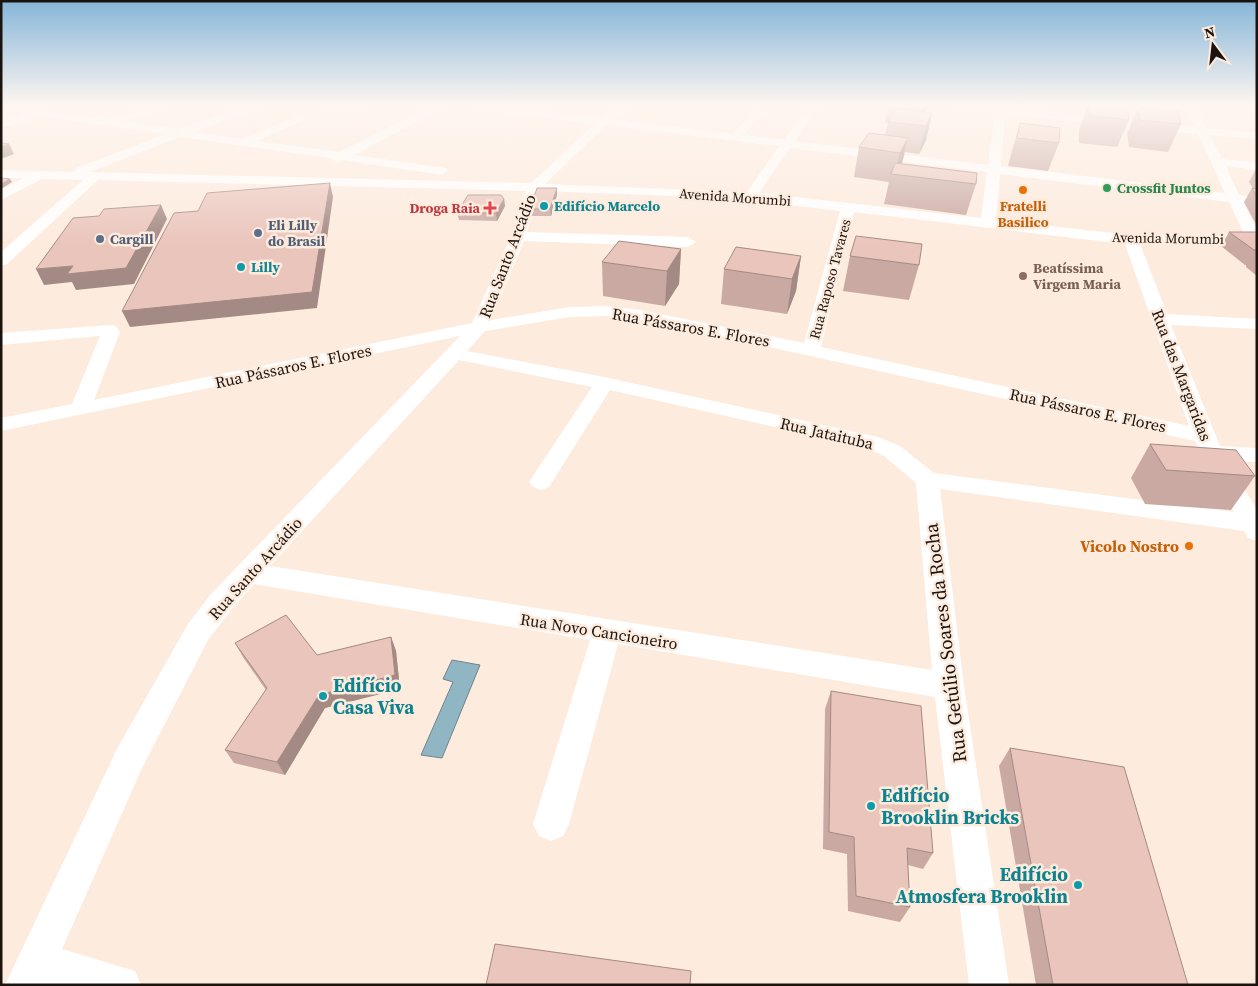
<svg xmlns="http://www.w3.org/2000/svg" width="1258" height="986" viewBox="0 0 1258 986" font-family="'Source Serif 4',serif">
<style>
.water{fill:#91b6c3;stroke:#6e858d}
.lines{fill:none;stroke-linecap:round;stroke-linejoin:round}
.minor{fill:#fff;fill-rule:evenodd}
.wall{fill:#c9a9a2}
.shaded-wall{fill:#a48a84}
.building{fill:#eac5bc;stroke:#a48a84}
.leisure-dot{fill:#2e9e5b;stroke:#fdebde;stroke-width:2}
.food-dot{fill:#e8710a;stroke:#fdebde;stroke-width:2}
.culture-dot{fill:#0f9aa8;stroke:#fdebde;stroke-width:2}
.health-dot{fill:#e0444e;stroke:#fdebde;stroke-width:2}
.service-dot{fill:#5c6f8a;stroke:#fdebde;stroke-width:2}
.education-dot{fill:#8d6e63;stroke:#fdebde;stroke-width:2}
.labels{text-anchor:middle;stroke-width:5;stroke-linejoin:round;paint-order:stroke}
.far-leisure-label{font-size:14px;font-weight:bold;fill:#27864d;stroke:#fdebde;text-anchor:start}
.far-street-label{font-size:14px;fill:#1b140e;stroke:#fdebde}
.far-culture-label{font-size:14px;font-weight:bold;fill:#0d838f;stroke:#fdebde;text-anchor:start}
.far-food-label{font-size:14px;font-weight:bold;fill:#c56008;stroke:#fdebde}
.far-health-label{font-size:14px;font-weight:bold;fill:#be3a42;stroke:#fdebde;text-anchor:end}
.far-service-label{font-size:14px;font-weight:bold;fill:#4e5e75;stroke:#fdebde;text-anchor:start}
.far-education-label{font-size:14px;font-weight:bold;fill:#785e54;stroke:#fdebde;text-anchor:start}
.street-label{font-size:16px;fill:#1b140e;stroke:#fdebde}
.food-label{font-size:16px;font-weight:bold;fill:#c56008;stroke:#fdebde;text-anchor:end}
.near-street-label{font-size:19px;fill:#1b140e;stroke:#fdebde}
.near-culture-label{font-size:19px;font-weight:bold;fill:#0d838f;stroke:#fdebde;text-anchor:start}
</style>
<rect width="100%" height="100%" fill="#fdebde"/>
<path class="water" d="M452,660L480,665L442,758L421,755L453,682L443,679Z"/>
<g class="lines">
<g class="minor">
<path d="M1,106L108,119L149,106H163L162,108L123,121L179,129L244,106H257L256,108L194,132L242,139L300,115L304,116V120L257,141L339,152L432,106H444L443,108L354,155L446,168L448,171L442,175L343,160L336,163L330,158L181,137L89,172L531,183L595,124L476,109L471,106H498L601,118L619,106H630L613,119L733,134L754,111L758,110L763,113L744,135L784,140L809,106H819L795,141L988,165L995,113L954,109L949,106H1006V108L1195,126L1186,106H1196L1207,128L1257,133V139L1210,135L1222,159L1257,162V170L1226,166L1239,195L1257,197V205L1244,203L1257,230V243L1140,244L1167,314L1257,319V329L1171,325L1220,446L1257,448V462L1228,461L1257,510V541L1248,538L1244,531L940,489L964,686L1009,985H969L935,697L618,644L569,824L563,836L551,841L539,836L533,824L590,640L254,584L231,610L208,640L142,768L62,949L135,971L141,985H5L118,747L188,624L211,594L460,336L1,431V418L72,404L100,336L1,345V333L110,325L116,326L120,332L94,400L472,323L511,236L526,191L98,180L7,264L1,266V252L83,180L42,179L1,200V190L23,178H1V170L74,172L76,168L166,134L41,116L1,128V121L26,114L1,110ZM1005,114L1198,134L1225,193L1001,166ZM606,125L779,146L747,192L545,184ZM790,148L987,172L981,218L759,193ZM1000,174L1229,202L1244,234L1131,235L996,220ZM539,191L731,198L840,211L804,343L640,310L606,306L570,307L491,320L524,241L688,247L696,242L688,237L527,232ZM854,212L1125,244L1189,426L821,347ZM606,316L640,320L811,356L1195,441L1234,512L934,473L900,446L878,437L604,377L467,351L485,331L570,317ZM459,360L592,387L529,482L533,487L541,490L549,487L610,390L864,447L884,456L916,483L932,670L270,566Z"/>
<path d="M323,106H364C356,113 331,113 323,106Z"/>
</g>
</g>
<g class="wall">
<path d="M889,106H928L926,112L932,113L926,140L919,154L905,152L902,164L976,184L966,215L884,204L889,182L854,177L859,147L885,135L888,123H885Z"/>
<path d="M1088,106H1110L1129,120L1117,147L1079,143V130Z"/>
<path d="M1138,107L1181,124L1168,152L1129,147L1127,134Z"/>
<path d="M1020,123L1059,143L1048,171L1008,166L1012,151Z"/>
<path d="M1257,167V226L1244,202L1252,188H1253L1249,182Z"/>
<path d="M557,195L551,216H531L530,209Z"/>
<path d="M504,199L505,206L497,221L459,220L457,213Z"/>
<path d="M1229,232H1257V276L1246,267V265H1245L1221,246Z"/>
<path d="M681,249L679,284L665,306L603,296L602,262Z"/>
<path d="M801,256L796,291L787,314L721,304L724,269Z"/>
<path d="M850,256L919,265L909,300L843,291Z"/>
<path d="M1150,444L1255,476L1231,510L1145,504L1131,478Z"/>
<path d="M391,637L396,651L400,689L325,708L285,775L234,763L225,750L266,690L243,657L235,643L317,655Z"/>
<path d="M831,691L933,853L923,869L908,865L910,907L900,922L848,911L847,854L823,849L825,709Z"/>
<path d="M1010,748L1188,985H1036L999,766Z"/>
</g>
<g class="shaded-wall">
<path d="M924,106H928L925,115L919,127Z"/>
<path d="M932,113L926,140L919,154L926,126Z"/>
<path d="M908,138L901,166L895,174L900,153Z"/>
<path d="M9,144L14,154L1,159V147Z"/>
<path d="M10,179L12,182L1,189V184Z"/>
<path d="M330,183L333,197L317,308L130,327L122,311Z"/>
<path d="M557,188V195L551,216L550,209Z"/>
<path d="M504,199L505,206L497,221L496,213Z"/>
<path d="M161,205L167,219L134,284L76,290L72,282L44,285L36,269L73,266Z"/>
<path d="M681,249L679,284L665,306L667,271Z"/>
<path d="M801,256L796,291L787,314L792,279Z"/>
<path d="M391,637L396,651L400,689L325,708L285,775L277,762L319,695Z"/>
</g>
<g class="building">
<path d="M1089,106H1110L1127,107L1129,120L1089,115Z"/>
<path d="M1138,107L1178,111L1181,124L1140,120Z"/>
<path d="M896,109L932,113L926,126L888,122Z"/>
<path d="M1020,123L1060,128L1059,143L1017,138Z"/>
<path d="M869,133L908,138L900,153L859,147Z"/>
<path d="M1,143L9,144L1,147Z"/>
<path d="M895,163L977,173L976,184L891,174Z"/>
<path d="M1,178L10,179L1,184Z"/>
<path d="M330,183L312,292L122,311L174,213L198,211L207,193Z"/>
<path d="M537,188H557L550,209H530Z"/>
<path d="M1252,188L1257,189V197Z"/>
<path d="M468,195H501L504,199L496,213H457Z"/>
<path d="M161,205L126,268L67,274L73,266L36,269L73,218L99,216L104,209Z"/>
<path d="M1229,232H1257V250H1254Z"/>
<path d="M856,236L922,244L919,265L850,256Z"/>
<path d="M619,241L681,249L667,271L602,262Z"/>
<path d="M736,247L801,256L792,279L724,269Z"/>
<path d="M1150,444L1236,450L1255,476L1166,470Z"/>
<path d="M286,615L317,655L391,637L395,675L319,695L277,762L225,750L267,688L235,643Z"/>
<path d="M831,691L921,706L933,853L907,848L910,907L856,896L854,837L829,832Z"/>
<path d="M1010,748L1124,767L1188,985H1053Z"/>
<path d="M495,944L691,971L690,985H486Z"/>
</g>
<linearGradient id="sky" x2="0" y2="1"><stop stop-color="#85b5d9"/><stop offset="0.43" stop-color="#fef6f0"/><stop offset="1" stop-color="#fef6f0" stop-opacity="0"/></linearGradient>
<rect width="1258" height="244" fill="url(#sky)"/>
<circle class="leisure-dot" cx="1107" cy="188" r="5"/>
<g class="food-dot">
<circle cx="1023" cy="190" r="5"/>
<circle cx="1189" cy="546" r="5"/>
</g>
<g class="culture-dot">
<circle cx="544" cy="206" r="5"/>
<circle cx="241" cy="267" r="5"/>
<circle cx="323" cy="696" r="5"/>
<circle cx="871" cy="806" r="5"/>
<circle cx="1078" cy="885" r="5"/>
</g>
<path class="health-dot" d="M487.5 200.5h5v5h5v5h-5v5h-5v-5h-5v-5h5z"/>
<g class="service-dot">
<circle cx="258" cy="233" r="5"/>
<circle cx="100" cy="239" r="5"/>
</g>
<circle class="education-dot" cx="1023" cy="276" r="5"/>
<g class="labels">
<g class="far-leisure-label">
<text x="1117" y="193">Crossfit Juntos</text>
</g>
<g class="far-street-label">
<text transform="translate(735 197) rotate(4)" y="5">Avenida Morumbi</text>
<text transform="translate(1168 238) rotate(1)" y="5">Avenida Morumbi</text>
<text transform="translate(830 279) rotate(-75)" y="5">Rua Raposo Tavares</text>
</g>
<g class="far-culture-label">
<text x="554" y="211">Edifício Marcelo</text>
<text x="251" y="272">Lilly</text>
</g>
<g class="far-food-label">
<text x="1023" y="211">Fratelli<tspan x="1023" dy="16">Basilico</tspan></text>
</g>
<g class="far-health-label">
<text x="480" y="213">Droga Raia</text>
</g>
<g class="far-service-label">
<text x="268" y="230">Eli Lilly<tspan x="268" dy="16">do Brasil</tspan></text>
<text x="110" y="244">Cargill</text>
</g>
<g class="far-education-label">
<text x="1033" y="273">Beatíssima<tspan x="1033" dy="16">Virgem Maria</tspan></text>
</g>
<g class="street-label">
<text transform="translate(507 256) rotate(-69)" y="6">Rua Santo Arcádio</text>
<text transform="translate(691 327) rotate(10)" y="6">Rua Pássaros E. Flores</text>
<text transform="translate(293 366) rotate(-12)" y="6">Rua Pássaros E. Flores</text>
<text transform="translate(1182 375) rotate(69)" y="6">Rua das Margaridas</text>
<text transform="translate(1088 410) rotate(12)" y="6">Rua Pássaros E. Flores</text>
<text transform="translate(827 433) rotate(13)" y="6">Rua Jataituba</text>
<text transform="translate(255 568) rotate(-48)" y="6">Rua Santo Arcádio</text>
<text transform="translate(599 631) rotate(9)" y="6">Rua Novo Cancioneiro</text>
</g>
<g class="food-label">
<text x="1179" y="552">Vicolo Nostro</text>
</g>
<g class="near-street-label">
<text transform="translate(945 643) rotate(-97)" y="7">Rua Getúlio Soares da Rocha</text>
</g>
<g class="near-culture-label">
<text x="333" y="692">Edifício<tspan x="333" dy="22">Casa Viva</tspan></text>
<text x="881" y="802">Edifício<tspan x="881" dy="22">Brooklin Bricks</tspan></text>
<text x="1068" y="881" text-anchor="end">Edifício<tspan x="1068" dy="22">Atmosfera Brooklin</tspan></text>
</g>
</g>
<rect width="1258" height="986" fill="none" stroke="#1b140e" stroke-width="5"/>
<g transform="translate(1213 45) rotate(345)" stroke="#fdebde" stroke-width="4" paint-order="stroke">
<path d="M0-4L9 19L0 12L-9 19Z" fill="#1b140e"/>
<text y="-8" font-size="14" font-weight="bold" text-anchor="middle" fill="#1b140e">N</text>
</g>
</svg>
